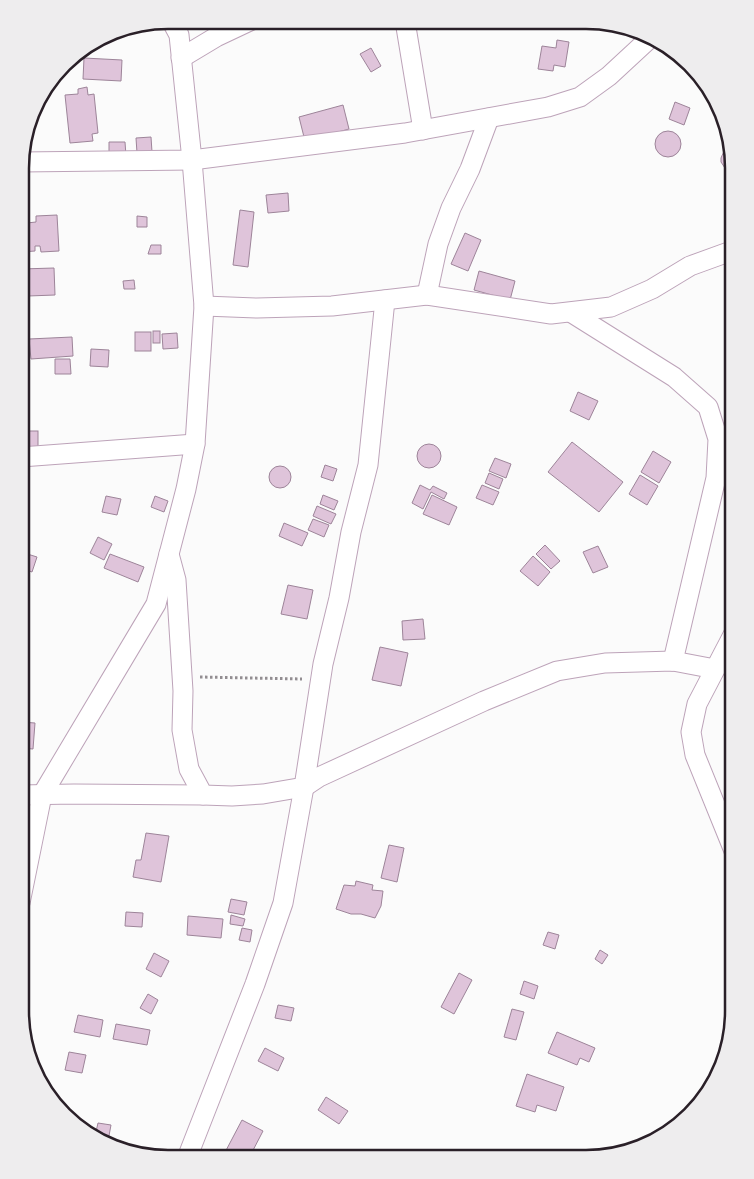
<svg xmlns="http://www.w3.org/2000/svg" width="754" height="1179" viewBox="0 0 754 1179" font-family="'PT Sans Narrow',sans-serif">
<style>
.building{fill:#dfc4da;stroke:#9d8499}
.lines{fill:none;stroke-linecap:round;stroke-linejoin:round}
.minor-casing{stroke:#bda3b9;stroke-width:21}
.path{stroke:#928d91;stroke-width:3;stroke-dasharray:2.5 2.5;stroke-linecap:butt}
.minor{stroke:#fff;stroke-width:19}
.rim{fill:none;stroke:#2a2028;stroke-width:2.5}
</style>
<rect width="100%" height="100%" fill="#fbfbfb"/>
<g class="building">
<path d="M557,40L569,42L565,67L554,65L553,71L538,69L542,46L556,48Z"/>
<path d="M371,48L381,66L371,72L360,54Z"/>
<path d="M84,58L122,60L121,81L83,79Z"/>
<path d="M87,87L88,95L94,94L98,133L92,134L93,141L70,143L65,95L78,94V89Z"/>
<path d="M675,102L690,108L684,125L669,119Z"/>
<path d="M343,105L349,129L305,141L299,117Z"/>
<circle cx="668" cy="144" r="13"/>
<path d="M151,137L152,152L137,153L136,138Z"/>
<path d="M109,142H125L126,156L109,157Z"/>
<path d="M730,148L734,168V171H732L725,168L721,162V158L724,151Z"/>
<path d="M288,193L289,211L268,213L266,195Z"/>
<path d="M240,210L254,212L248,267L233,265Z"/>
<path d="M21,215H27V223L36,222V216L57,215L59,251L41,252L40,246H35V251L21,252Z"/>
<path d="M137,216L147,217V227H137Z"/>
<path d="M465,233L481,240L468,271L451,264Z"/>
<path d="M151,245H161V254H148Z"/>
<path d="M54,268L55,295L28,296L25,290H21V269Z"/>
<path d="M479,271L515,281L510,300L474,290Z"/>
<path d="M134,280L135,289H124L123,281Z"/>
<rect x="153" y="331" width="7" height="12"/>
<rect x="135" y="332" width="16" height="19"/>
<path d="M177,333L178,348L163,349L162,334Z"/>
<path d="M72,337L73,356L31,359L29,339Z"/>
<path d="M91,349L109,350L108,367L90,366Z"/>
<path d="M55,359H70L71,374H55Z"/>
<path d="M578,392L598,401L589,420L570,411Z"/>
<rect x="21" y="431" width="17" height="19"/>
<path d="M572,442L623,482L599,512L548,472Z"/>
<circle cx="429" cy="456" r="12"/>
<path d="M653,451L671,462L659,483L641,472Z"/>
<path d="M495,458L511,464L506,478L489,471Z"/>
<path d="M325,465L337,469L333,481L321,477Z"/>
<circle cx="280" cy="477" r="11"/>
<path d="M489,473L503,479L499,489L485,483Z"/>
<path d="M640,475L658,486L647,505L629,494Z"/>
<path d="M420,485L430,490L433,486L447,493L444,499L431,492L423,509L412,503Z"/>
<path d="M482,485L499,492L493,505L476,498Z"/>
<path d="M323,495L338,501L334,510L320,504Z"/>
<path d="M432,495L457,507L449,525L423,514Z"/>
<path d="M106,496L121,499L117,515L102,512Z"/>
<path d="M155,496L168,501L164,512L151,507Z"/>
<path d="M317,506L336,514L331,524L313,516Z"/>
<path d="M313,519L329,525L324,537L308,530Z"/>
<path d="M284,523L308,533L302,546L279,536Z"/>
<path d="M98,537L112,544L104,560L90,553Z"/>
<path d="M545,545L560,561L551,569L536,554Z"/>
<path d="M598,546L608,567L593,573L583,552Z"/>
<path d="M21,552L37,557L32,572L21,568Z"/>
<path d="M110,554L144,567L138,582L104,568Z"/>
<path d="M533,556L550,572L538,586L520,571Z"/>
<path d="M288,585L313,590L307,619L281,614Z"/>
<path d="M423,619L425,639L403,640L402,621Z"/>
<path d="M380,647L408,653L401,686L372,680Z"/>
<path d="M21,722L35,723L33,749L20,748Z"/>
<path d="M20,759H28L27,775L20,774Z"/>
<path d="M146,833L169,836L161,882L133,877L136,860H141Z"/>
<path d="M389,845L404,848L397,882L381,878Z"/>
<path d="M356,881L373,885L372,890L383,891L381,906L375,918L361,914H351L336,909L344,885L355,886Z"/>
<path d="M231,899L247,902L244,915L228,912Z"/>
<path d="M126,912L143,913L142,927L125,926Z"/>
<path d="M231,915L245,919L243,926L230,924Z"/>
<path d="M188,916L223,919L221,938L187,935Z"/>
<path d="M242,928L252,930L250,942L239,940Z"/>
<path d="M548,932L559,935L555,949L543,945Z"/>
<path d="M600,950L608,955L602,964L595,959Z"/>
<path d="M154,953L169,961L161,977L146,969Z"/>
<path d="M459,973L472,980L454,1014L441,1007Z"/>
<path d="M524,981L538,986L534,999L520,994Z"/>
<path d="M148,994L158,1000L151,1014L140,1008Z"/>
<path d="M278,1005L294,1008L291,1021L275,1018Z"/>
<path d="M512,1009L524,1012L516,1040L504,1037Z"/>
<path d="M78,1015L103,1020L100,1037L74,1032Z"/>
<path d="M116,1024L150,1030L147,1045L113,1039Z"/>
<path d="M557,1032L595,1048L589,1062L580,1058L577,1065L548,1053Z"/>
<path d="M265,1048L284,1058L278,1071L258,1061Z"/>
<path d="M69,1052L86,1055L82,1073L65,1070Z"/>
<path d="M527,1074L564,1087L556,1111L537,1105L535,1112L516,1106Z"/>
<path d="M326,1097L348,1111L339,1124L318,1110Z"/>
<path d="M242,1120L263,1131L249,1158H222Z"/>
<path d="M98,1123L111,1125L108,1141L95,1136Z"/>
</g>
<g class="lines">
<g class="minor-casing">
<g id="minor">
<path d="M405,21L423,130"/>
<path d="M181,58L216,37L252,20"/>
<path d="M21,162L192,160L405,133L548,107L580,97L609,76L649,39"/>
<path d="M427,295L438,244L451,208L470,169L489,118"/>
<path d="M204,306L257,308L332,306L427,295L551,314L611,307L652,289L690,266L734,250"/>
<path d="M572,313L674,377L708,407L718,439L716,478L673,661"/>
<path d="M21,457L195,444"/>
<path d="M169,554L176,580L183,691L182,730L189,769L203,795L232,796L263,794L304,787L319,777L484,701L557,671L605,663L673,661L715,669"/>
<path d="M20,795L74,794L203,795"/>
<path d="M734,851L695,755L691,732L697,704L734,633"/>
<path d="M20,903L42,795L156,604L186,489L195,444L204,306L192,160L179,35L171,20"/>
<path d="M187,1158L255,984L283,903L304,787L323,664L339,598L351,532L368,465L385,300"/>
</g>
</g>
<path class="path" d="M200,677L302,679"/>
<use href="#minor" class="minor"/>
</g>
<path d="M0 0H754V1179H0ZM168 29H586A139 139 0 0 1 725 168V1011A139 139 0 0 1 586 1150H168A139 139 0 0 1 29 1011V168A139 139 0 0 1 168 29Z" fill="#eeedee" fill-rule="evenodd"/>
<path class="rim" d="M168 29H586A139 139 0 0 1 725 168V1011A139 139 0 0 1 586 1150H168A139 139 0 0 1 29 1011V168A139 139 0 0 1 168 29Z"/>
</svg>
